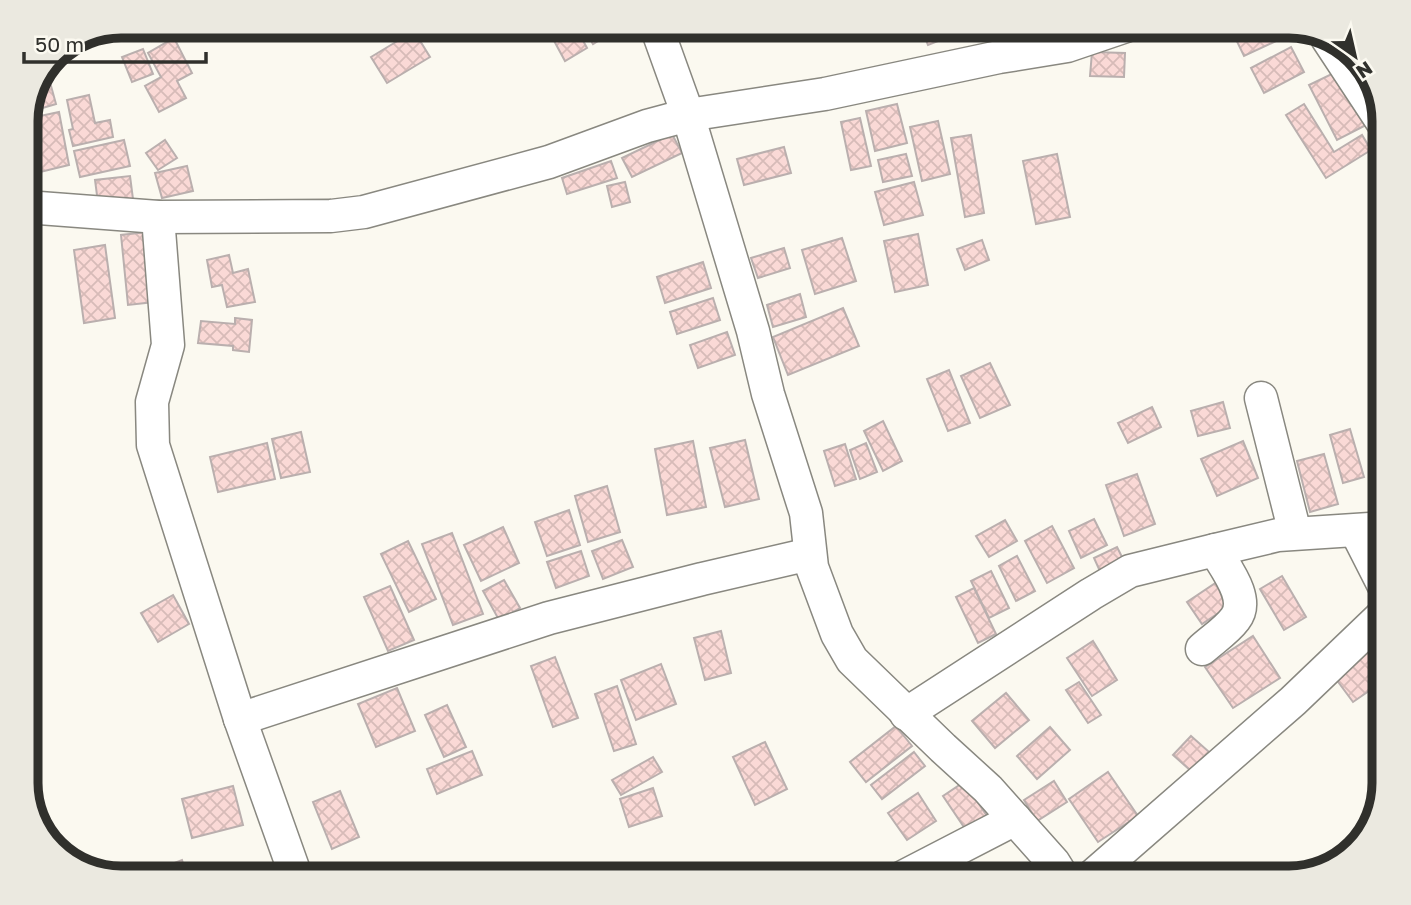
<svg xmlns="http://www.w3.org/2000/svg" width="1411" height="905" viewBox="0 0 1411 905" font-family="'Golos Text',sans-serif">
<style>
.building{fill:url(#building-cross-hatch);stroke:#baafae;stroke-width:2}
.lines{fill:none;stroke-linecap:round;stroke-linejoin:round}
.minor-casing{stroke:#898880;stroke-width:35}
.minor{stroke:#fff;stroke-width:32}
.rim{fill:none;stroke:#30302c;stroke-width:9}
</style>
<defs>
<pattern id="building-cross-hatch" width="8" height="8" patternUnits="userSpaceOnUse" patternTransform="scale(1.75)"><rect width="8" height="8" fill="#fad9d6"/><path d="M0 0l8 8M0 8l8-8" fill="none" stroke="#d7bbb8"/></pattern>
</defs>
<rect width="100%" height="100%" fill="#fbf9f0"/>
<g class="building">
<path d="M144,26H180L152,41Z"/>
<path d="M546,26H575L587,48L565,61Z"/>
<path d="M582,26H611L614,31L593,44Z"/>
<path d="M920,26H964L966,30L928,45Z"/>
<path d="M1283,26L1287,36L1244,56L1230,27Z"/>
<path d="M414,31L430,57L387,83L371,57Z"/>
<path d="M174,38L192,73L177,81L186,98L159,112L145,86L161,77L148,53Z"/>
<path d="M1291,47L1304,72L1264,93L1251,68Z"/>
<path d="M143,49L153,74L132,82L122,57Z"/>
<path d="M1092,52L1125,53L1124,77L1090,76Z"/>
<path d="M1340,70L1368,124L1337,140L1309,85Z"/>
<path d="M48,75L56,104L39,109L35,97L44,76Z"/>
<path d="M89,95L95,123L110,120L113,137L73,146L69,130L73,129L67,100Z"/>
<path d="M897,104L907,143L875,151L866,111Z"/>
<path d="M1304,104L1334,152L1362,135L1371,150L1326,178L1286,115Z"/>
<path d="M59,112L69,165L40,172L37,154L26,157V119Z"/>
<path d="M860,118L871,166L851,170L841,122Z"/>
<path d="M938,121L950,174L922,181L910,127Z"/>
<path d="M672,134L682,153L632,177L622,158Z"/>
<path d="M971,135L984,213L965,217L951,138Z"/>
<path d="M124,140L130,166L80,177L74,151Z"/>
<path d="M165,140L177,158L158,170L146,153Z"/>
<path d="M784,147L791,173L744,185L737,159Z"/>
<path d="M906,154L912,176L883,182L878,160Z"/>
<path d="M1057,154L1070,217L1036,224L1023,161Z"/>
<path d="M611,161L617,178L567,194L562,178Z"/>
<path d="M187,166L193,191L162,198L155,173Z"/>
<path d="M130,176L133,199L98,203L95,180Z"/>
<path d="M625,182L630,202L612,207L607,186Z"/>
<path d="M914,182L923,215L884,225L875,192Z"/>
<path d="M147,232L154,302L128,305L121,235Z"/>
<path d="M918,234L928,285L895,292L884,241Z"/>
<path d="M842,238L856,281L815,294L802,250Z"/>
<path d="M982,240L989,260L965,270L957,249Z"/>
<path d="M105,245L115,318L84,323L74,250Z"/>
<path d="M784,248L790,268L758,278L751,258Z"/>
<path d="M229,255L233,273L248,269L255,302L227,307L222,285L212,287L207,260Z"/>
<path d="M703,262L711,288L665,303L657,277Z"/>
<path d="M800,294L806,317L773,327L767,305Z"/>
<path d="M713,298L720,320L677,334L670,312Z"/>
<path d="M843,308L859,346L788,375L773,337Z"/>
<path d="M235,318L252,320L249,352L233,350V346L198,343L201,321L235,324Z"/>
<path d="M727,332L735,355L698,368L690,345Z"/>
<path d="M990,363L1010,405L980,418L961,376Z"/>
<path d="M949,370L970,423L948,431L927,379Z"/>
<path d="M1223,402L1230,428L1198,436L1191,411Z"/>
<path d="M1152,407L1161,427L1128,443L1118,423Z"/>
<path d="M883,421L902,461L883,471L864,431Z"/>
<path d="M1350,429L1364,477L1343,483L1330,435Z"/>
<path d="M301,432L310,472L281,478L272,439Z"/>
<path d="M745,440L759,499L725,507L710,448Z"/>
<path d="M693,441L706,507L667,515L655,449Z"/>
<path d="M1243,441L1258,478L1217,496L1201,459Z"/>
<path d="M267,443L275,479L218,492L210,457Z"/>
<path d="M866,443L877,472L860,479L850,450Z"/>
<path d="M845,444L856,479L835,486L824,451Z"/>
<path d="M1324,454L1338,504L1310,512L1297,461Z"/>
<path d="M1137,474L1155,524L1124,536L1106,485Z"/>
<path d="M607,486L620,532L588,542L575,496Z"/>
<path d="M569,510L580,545L547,556L535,522Z"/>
<path d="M1094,519L1107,545L1081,558L1069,531Z"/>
<path d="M1005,520L1017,541L989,557L976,536Z"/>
<path d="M1052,526L1074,568L1047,583L1025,541Z"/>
<path d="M503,527L519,563L481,581L464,545Z"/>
<path d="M452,533L483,614L453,625L422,544Z"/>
<path d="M622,540L633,567L603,579L592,551Z"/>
<path d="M408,541L436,599L409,612L381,554Z"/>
<path d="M1117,547L1127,567L1103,578L1094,558Z"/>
<path d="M581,551L589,576L556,588L547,562Z"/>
<path d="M1017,556L1035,591L1016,601L999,566Z"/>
<path d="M991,571L1009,608L989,618L971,581Z"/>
<path d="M1282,576L1306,617L1284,630L1260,589Z"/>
<path d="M504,580L520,608L499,620L483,591Z"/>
<path d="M1220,580L1235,602L1202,624L1187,602Z"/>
<path d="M390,586L414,640L388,651L364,597Z"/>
<path d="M974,588L996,634L978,643L956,597Z"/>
<path d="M173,595L189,624L158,642L141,613Z"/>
<path d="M721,631L731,673L705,680L694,638Z"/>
<path d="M1253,636L1280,678L1233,708L1205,667Z"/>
<path d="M1093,641L1117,680L1092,696L1067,658Z"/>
<path d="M1370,649L1385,669V680L1353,702L1333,675Z"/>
<path d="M555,657L578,718L553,727L531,666Z"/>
<path d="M661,664L676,704L636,720L621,680Z"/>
<path d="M1079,682L1101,715L1088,723L1066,690Z"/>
<path d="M617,686L636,744L614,751L595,694Z"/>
<path d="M397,688L415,731L376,747L358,704Z"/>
<path d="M1006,693L1029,720L995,748L972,721Z"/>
<path d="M447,705L466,747L444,757L425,715Z"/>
<path d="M896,726L912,746L866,782L850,762Z"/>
<path d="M1050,727L1070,750L1037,779L1017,756Z"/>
<path d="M1191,736L1217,759L1199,778L1173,755Z"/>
<path d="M765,742L787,789L755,805L733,757Z"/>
<path d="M472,751L482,775L437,794L427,769Z"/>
<path d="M914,752L925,766L882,799L871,785Z"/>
<path d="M653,757L662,772L621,795L612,780Z"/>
<path d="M1108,772L1138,816L1098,842L1069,799Z"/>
<path d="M1054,781L1067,802L1037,821L1024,800Z"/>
<path d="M964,782L987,816L966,830L943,796Z"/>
<path d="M233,786L243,825L192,838L182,799Z"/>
<path d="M653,788L662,816L629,827L620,799Z"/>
<path d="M340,791L359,837L332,849L313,802Z"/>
<path d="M918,793L936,821L907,840L888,813Z"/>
<path d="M968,859L978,879H933Z"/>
<path d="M182,860L188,879H165L161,868Z"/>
</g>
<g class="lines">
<g class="minor-casing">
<g id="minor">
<path d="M656,26L688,115L753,331L768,394L806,513L812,567L837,634L852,660L943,748L988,789L1054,863L1064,879"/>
<path d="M1327,38L1385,126"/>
<path d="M26,207L158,217L168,345L152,402L153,445L240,719L297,879"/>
<path d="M158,217L331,216L364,212L549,162L647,126L688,115L825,94L999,57L1067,46L1126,26"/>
<path d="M1261,398L1295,533"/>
<path d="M1356,531L1385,588"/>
<path d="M1202,649C1213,639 1226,631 1235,619C1251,599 1225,568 1215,550L1278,535L1385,528"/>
<path d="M906,714L1091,594L1130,571L1215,550"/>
<path d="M240,719L549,618L702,579L810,554"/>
<path d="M899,879L1015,819"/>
<path d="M1089,879L1293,701L1385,613"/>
</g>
</g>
<use href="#minor" class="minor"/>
</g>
<path d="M0 0H1411V905H0ZM121 38H1289A83 83 0 0 1 1372 121V783A83 83 0 0 1 1289 866H121A83 83 0 0 1 38 783V121A83 83 0 0 1 121 38Z" fill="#ebe9e0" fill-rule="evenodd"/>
<path class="rim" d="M121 38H1289A83 83 0 0 1 1372 121V783A83 83 0 0 1 1289 866H121A83 83 0 0 1 38 783V121A83 83 0 0 1 121 38Z"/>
<g transform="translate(1355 56) rotate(146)" stroke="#fbf9f0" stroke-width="5" paint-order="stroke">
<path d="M0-5L12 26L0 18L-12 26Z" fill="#30302c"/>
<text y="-10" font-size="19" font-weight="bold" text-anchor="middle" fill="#30302c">N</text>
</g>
<path d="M24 52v10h182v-10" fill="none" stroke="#30302c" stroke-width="3.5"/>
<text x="35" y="52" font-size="21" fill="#30302c" stroke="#fbf9f0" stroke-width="5" paint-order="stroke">50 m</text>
</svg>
